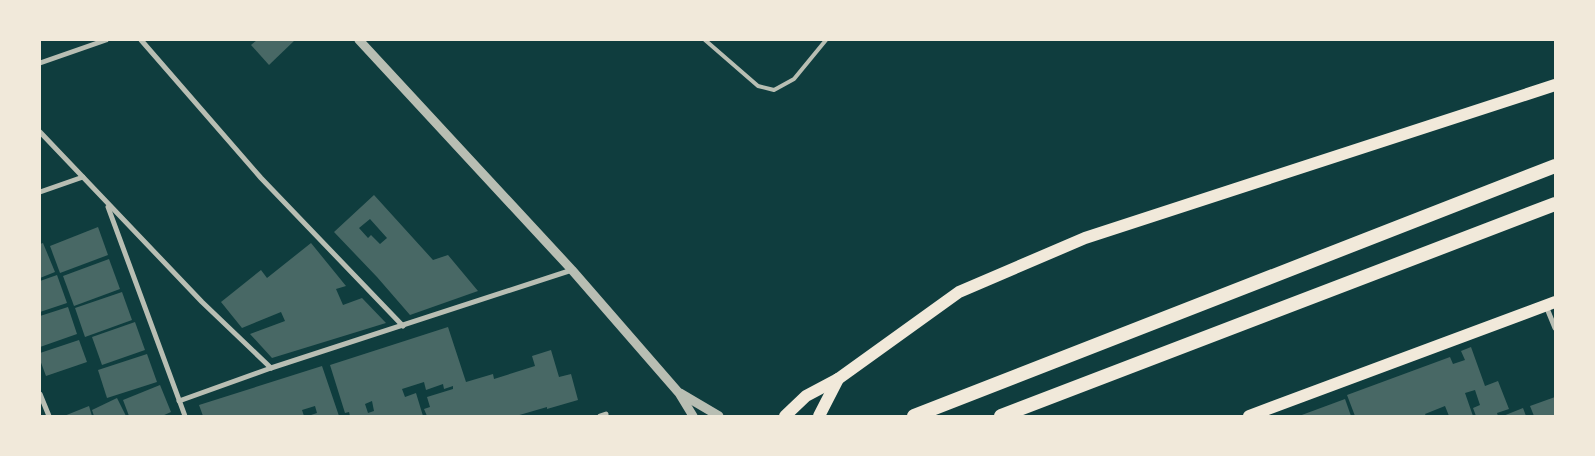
<svg xmlns="http://www.w3.org/2000/svg" width="1595" height="456" viewBox="0 0 1595 456" font-family="Jost,sans-serif">
<style>
.building{fill:#486865;fill-rule:evenodd}
.lines{fill:none;stroke-linecap:round;stroke-linejoin:round}
.service{stroke:#b8beb3;stroke-width:4}
.minor{stroke:#b8beb3;stroke-width:5}
.tertiary{stroke:#b8beb3;stroke-width:9}
.primary{stroke:#f1e9da;stroke-width:12}
.trunk{stroke:#f1e9da;stroke-width:14}
</style>
<rect width="100%" height="100%" fill="#0f3d3e"/>
<g class="building">
<path d="M257,40H295L269,65L251,45Z"/>
<path d="M374,195L433,260L448,255L478,291L410,315L377,277L334,232ZM370,219L387,238L380,244L371,235L368,238L359,228Z"/>
<path d="M98,227L108,255L60,273L50,246Z"/>
<path d="M43,243L55,272L40,278V244Z"/>
<path d="M311,243L346,286L336,289L343,305L362,298L386,323L272,358L250,334L285,321L281,312L242,328L221,302L261,270L267,278Z"/>
<path d="M109,259L120,289L74,306L63,276Z"/>
<path d="M57,275L67,303L40,312V281Z"/>
<path d="M122,292L132,320L85,337L75,308Z"/>
<path d="M68,307L77,334L40,347V316Z"/>
<path d="M135,322L145,350L102,365L92,337Z"/>
<path d="M448,327L466,382L493,374L494,379L535,366L532,356L551,350L559,377L571,374L578,400L547,409V407L516,416L504,415L427,416L424,409L430,407L427,397L453,389V386L444,389L443,384L426,390L424,382L402,389L405,397L416,393L423,416H350L349,412L345,413L330,365ZM372,401L374,411L368,413L365,404Z"/>
<path d="M79,340L87,362L46,376L40,360V353Z"/>
<path d="M1471,347L1485,386L1498,381L1509,409L1497,413L1498,416H1476L1473,408L1480,405L1475,390L1465,393L1473,416H1449L1445,406L1425,414L1426,416H1355L1347,395L1450,357L1453,364L1465,360L1461,351Z"/>
<path d="M147,354L157,382L107,398L98,370Z"/>
<path d="M322,366L339,416H308L317,413L315,406L302,410L304,416H203L199,405Z"/>
<path d="M160,385L171,412L162,416H129L123,400Z"/>
<path d="M1555,397V416H1534L1530,406Z"/>
<path d="M117,398L126,416H94L92,410Z"/>
<path d="M1345,399L1351,416H1299Z"/>
<path d="M89,406L92,416H64Z"/>
<path d="M1523,408L1526,416H1503Z"/>
</g>
<g class="lines">
<path class="service" d="M705,40L758,86L774,90L794,79L826,40"/>
<g class="minor">
<path d="M141,40L261,178L403,326"/>
<path d="M40,63L106,40"/>
<path d="M40,132L202,302L271,368"/>
<path d="M40,192L83,177"/>
<path d="M108,207L185,416"/>
<path d="M1546,306L1555,328"/>
<path d="M40,394L49,416"/>
<path d="M179,401L271,368L572,270"/>
<path d="M600,416L606,414"/>
</g>
<g class="tertiary">
<path d="M359,40L572,270L679,393L693,416"/>
<path d="M680,393L719,416"/>
</g>
<g class="primary">
<path d="M785,416L806,396L838,379L959,292L1085,238L1555,85"/>
<path d="M819,416L838,379"/>
<path d="M1249,416L1555,302"/>
</g>
<g class="trunk">
<path d="M914,416L1555,166"/>
<path d="M1001,416L1555,204"/>
</g>
</g>
<rect width="1595" height="456" fill="none" stroke="#f1e9da" stroke-width="82"/>
</svg>
